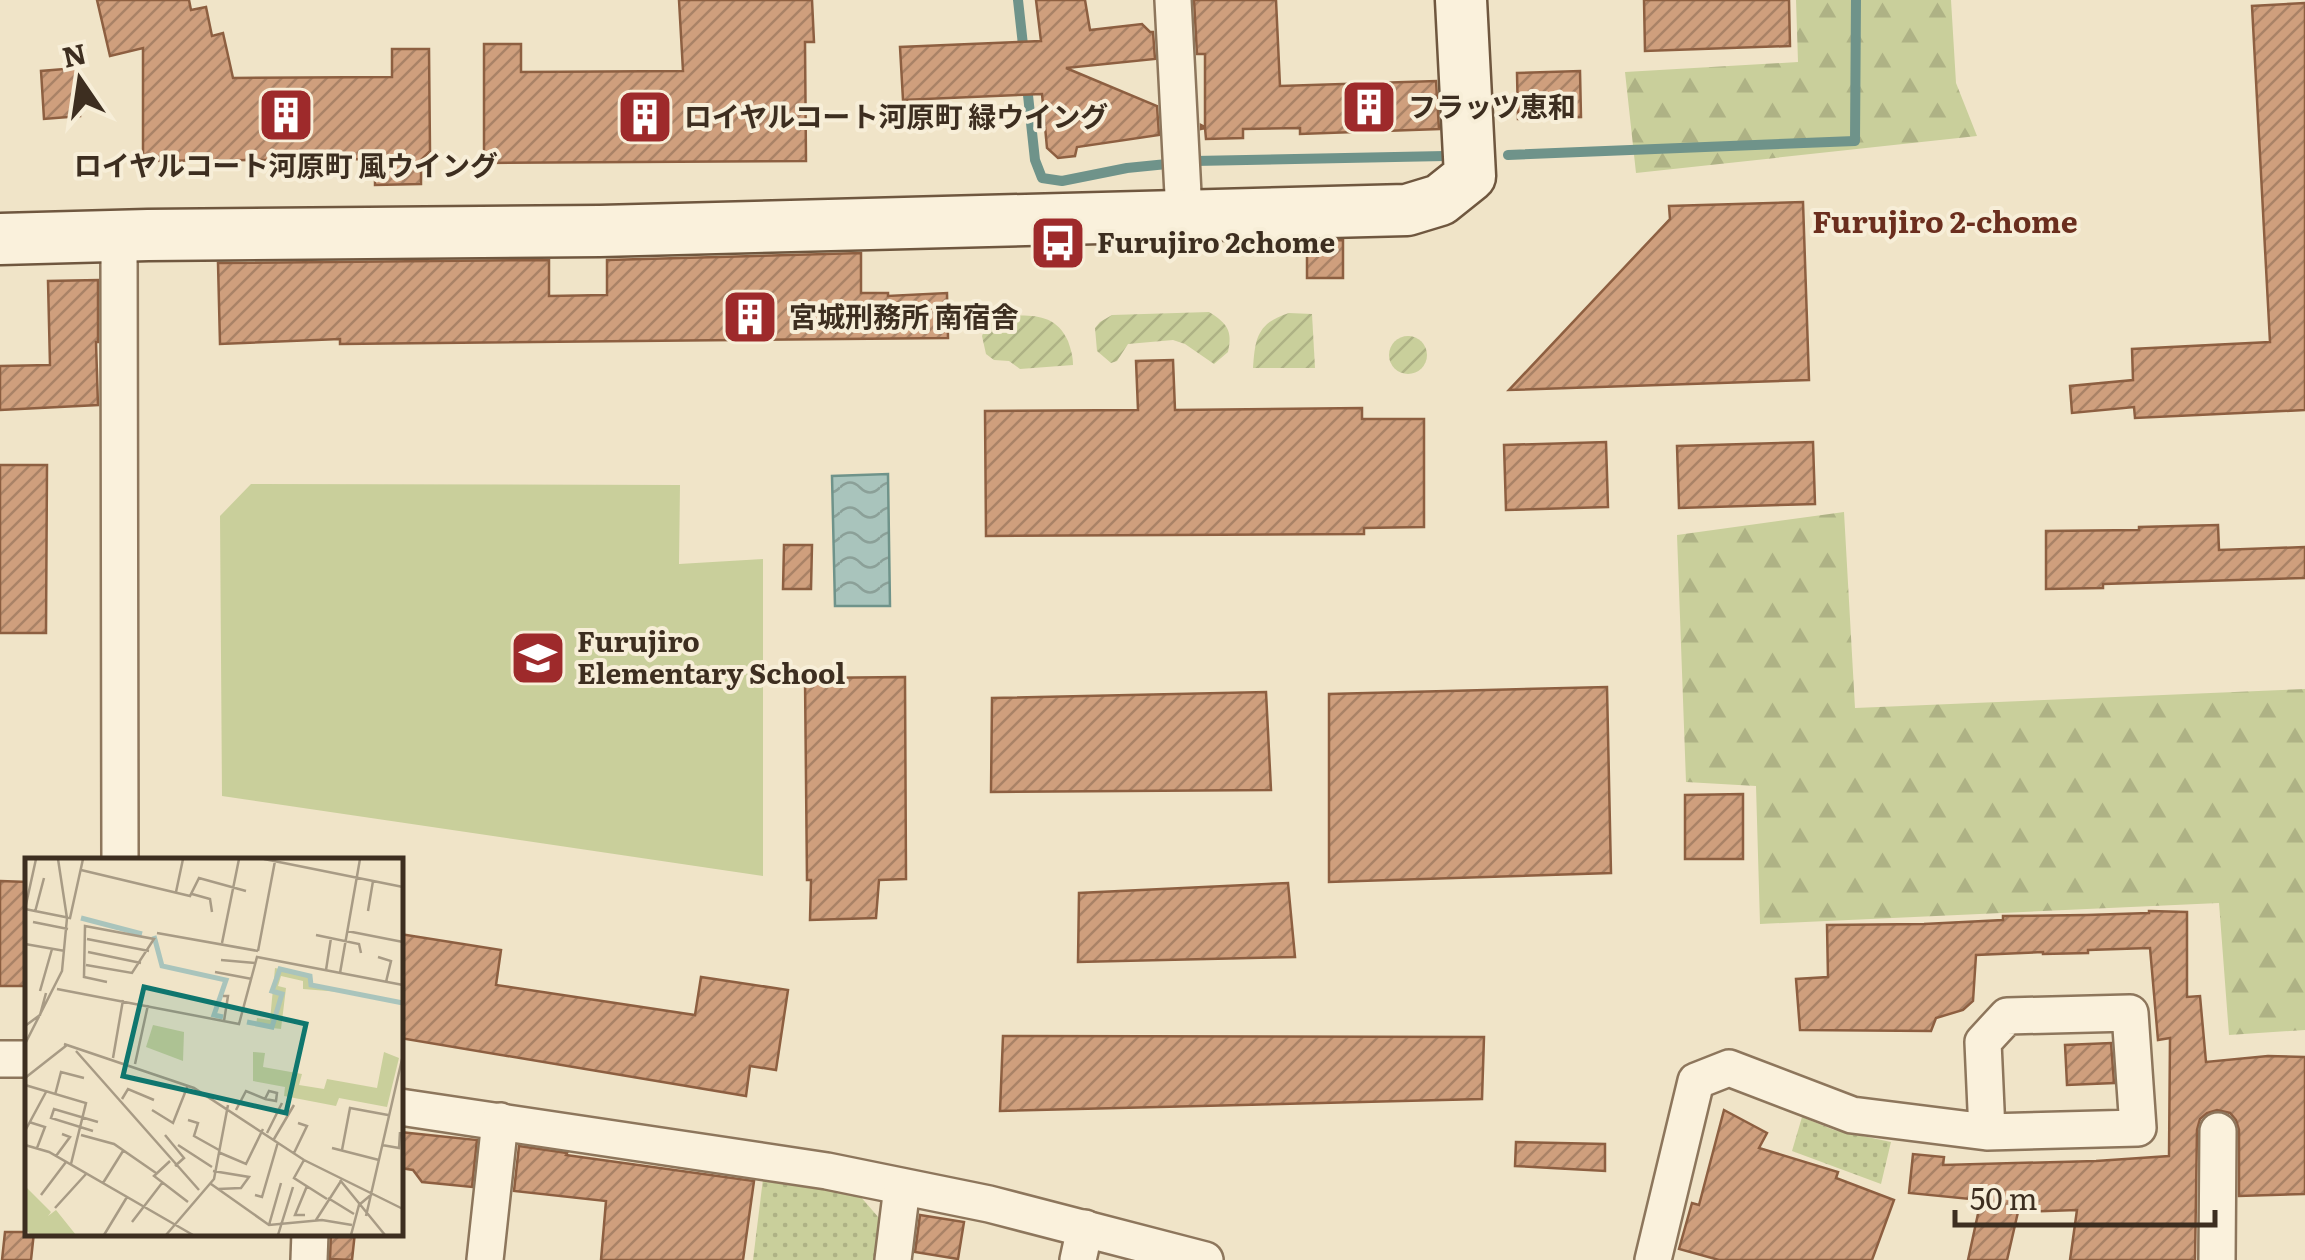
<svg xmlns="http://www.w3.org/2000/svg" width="2305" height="1260" viewBox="0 0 2305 1260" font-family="Literata,'Noto Sans JP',serif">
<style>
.grass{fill:#c9cf9b}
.forest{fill:url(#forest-firs)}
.park{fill:url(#park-dots)}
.garden{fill:url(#garden-furrows)}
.water{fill:url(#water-waves);stroke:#6f938a;stroke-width:2.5}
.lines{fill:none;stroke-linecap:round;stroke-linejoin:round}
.stream{stroke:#6f938a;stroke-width:10}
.building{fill:url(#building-hatch);stroke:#8d5f41;stroke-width:2.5}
.street-casing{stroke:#8d765c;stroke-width:40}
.secondary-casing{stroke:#6f573f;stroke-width:55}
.street{stroke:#faf1dc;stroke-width:35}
.secondary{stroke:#faf1dc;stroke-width:50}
.labels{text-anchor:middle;stroke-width:8;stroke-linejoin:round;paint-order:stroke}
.poi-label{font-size:28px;font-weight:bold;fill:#3d2e20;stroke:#f7eed8;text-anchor:start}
.neighbourhood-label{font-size:30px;font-weight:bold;fill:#6b2e1e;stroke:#f7eed8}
.inset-river{fill:none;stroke:#a9c4bc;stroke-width:5}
.inset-road{fill:none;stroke:#a89b85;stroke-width:2.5}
.view{fill:#0f766e;fill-opacity:0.15;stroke:#0f766e;stroke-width:5}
.inset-edge{fill:none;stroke:#3d2e20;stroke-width:5}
</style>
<defs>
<pattern id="forest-firs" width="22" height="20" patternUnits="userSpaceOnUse" patternTransform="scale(2.5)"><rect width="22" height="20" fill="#c9cf9b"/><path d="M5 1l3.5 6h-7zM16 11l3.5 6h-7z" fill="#aeb285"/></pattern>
<pattern id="park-dots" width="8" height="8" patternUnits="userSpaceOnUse" patternTransform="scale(2.5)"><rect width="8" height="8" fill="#c9cf9b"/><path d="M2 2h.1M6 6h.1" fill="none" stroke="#aeb285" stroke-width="1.8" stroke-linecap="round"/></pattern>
<pattern id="garden-furrows" width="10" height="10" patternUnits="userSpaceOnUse" patternTransform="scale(2.5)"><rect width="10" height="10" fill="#c9cf9b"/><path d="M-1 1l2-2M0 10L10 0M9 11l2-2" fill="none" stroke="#aeb285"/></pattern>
<pattern id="water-waves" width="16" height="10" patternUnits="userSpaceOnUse" patternTransform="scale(2.5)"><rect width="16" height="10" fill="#a9c4bc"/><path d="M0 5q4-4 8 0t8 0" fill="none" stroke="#8ba098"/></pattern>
<pattern id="building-hatch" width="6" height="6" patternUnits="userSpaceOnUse" patternTransform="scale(2.5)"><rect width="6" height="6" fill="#cf9f7d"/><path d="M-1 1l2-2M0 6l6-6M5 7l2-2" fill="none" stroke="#a98266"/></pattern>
</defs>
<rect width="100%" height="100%" fill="#f0e4c8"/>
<path class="grass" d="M251,484L680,485L679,564L763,559V876L222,796L220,516Z"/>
<g class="forest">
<path d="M1796,0H1951L1956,83L1977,136L1636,173L1625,72L1798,62Z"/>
<path d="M1844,512L1855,708L2305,689V1030L2229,1035L2219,903L1760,924L1756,786L1686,782L1677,535Z"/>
</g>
<g class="park">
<path d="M1802,1117L1834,1130L1891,1142L1881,1184L1792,1151Z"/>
<path d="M763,1179L860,1196L879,1218L875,1260H753Z"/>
</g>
<g class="garden">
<path d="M1209,312C1227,323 1233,331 1228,352L1214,364L1185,344L1173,340L1128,344L1117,361L1111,363L1097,351L1095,328L1100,322L1112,315Z"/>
<path d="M1289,313L1312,314L1315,368H1253C1255,337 1258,323 1289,313Z"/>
<path d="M997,316C1026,316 1054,310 1068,341C1071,350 1073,356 1073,365L1020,369L1009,361L994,360L986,354L982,336L985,328Z"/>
<circle cx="1408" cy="355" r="19"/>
</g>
<path class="water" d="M888,474L890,606H835L832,476Z"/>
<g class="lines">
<g class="stream">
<path d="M1018,0L1024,54"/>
<path d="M1027,86L1035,160L1042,178L1062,181L1127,168L1167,164"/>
<path d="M1508,155L1855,141L1856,0"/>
<path d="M1194,161L1445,156"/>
</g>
</g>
<g class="building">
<path d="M97,0H189L191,10L206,7L212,36L223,33L233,78L392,77V49H429L430,151L421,160V184L375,185V159L143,161V48L110,56Z"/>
<path d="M679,0H812L814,42H805L806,161L484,163V44H521V72L683,71Z"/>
<path d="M1036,0H1085L1090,30L1142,24L1150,32H1153L1155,59L1066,68L1157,106L1159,135L1077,147L1075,156L1058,158L1047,148L1042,94L903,100L900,47L1041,41Z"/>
<path d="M1194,0H1276L1280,86L1436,81L1439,129L1300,134V128L1243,129V138L1206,139L1205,128L1201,129V125L1205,127V54H1197Z"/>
<path d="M1644,0H1789L1790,46L1645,51Z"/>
<path d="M2305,3V410L2135,418L2134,407L2072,413L2070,386L2133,380L2132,349L2270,342L2252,6Z"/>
<path d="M76,68L80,116L44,119L41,71Z"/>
<path d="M1580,71L1581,117L1518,119L1517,73Z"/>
<path d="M1803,202L1809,380L1509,390L1670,219L1669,206Z"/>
<path d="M1343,240V278H1307V241Z"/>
<path d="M861,253V293H888V296L947,293L948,338L340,344V339L220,344L218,263L549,260V296L607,295V260Z"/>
<path d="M98,280V342H96L98,405L0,410V366L50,365L48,281Z"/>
<path d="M1173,360L1175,410L1362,408V419H1424V527L1364,528V534L986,536L985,411L1138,410L1136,361Z"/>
<path d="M1606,442L1608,507L1506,510L1504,445Z"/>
<path d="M1813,442L1815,504L1679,508L1677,446Z"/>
<path d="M0,465H47L46,633H0Z"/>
<path d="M2218,525L2219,550L2305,547V578L2103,584V588L2046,589V531L2139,530V527Z"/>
<path d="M784,545H812L811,589H783Z"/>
<path d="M905,677L906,879L879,880L876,918L810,920L811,880H807L805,678Z"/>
<path d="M1607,687L1611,873L1329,882V694Z"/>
<path d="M1266,692L1271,790L991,792L992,698Z"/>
<path d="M1743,794V859H1685V795Z"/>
<path d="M0,881L28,882V986H0Z"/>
<path d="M1288,883L1295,957L1078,962L1079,893Z"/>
<path d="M2149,911L2187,912V997L2200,996L2206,1062L2268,1056L2305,1057V1194L2239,1196V1130L2236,1120L2230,1113L2217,1110L2207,1113L2200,1119L2197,1130L2195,1260H2070L2077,1210L2018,1212L2007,1260H1968L1981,1200L1909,1193L1913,1154L1944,1157L1943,1165L2096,1161L2169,1156L2170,1038L2158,1040L2150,948L2088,950V953L2043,954V952L1976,955L1973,1001L1963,1010L1936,1018L1931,1031L1800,1030L1796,979L1828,977L1827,925L1924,924L2003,920V916L2087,915L2149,913Z"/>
<path d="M400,934L501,950L496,985L695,1015L701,977L788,990L776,1070L750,1066L746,1096L400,1038Z"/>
<path d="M1003,1036L1484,1037L1482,1099L1000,1111Z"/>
<path d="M2111,1043L2114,1083L2067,1085L2065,1045Z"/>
<path d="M1724,1110L1767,1133L1759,1148L1838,1172L1836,1178L1894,1200L1872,1260H1719L1679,1249L1692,1203L1699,1205Z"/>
<path d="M400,1132L477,1140L472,1187L422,1182L413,1170L400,1168Z"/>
<path d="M1516,1142L1605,1144V1171L1515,1166Z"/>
<path d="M519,1146L567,1153L566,1155L754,1181L743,1260H601L606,1201L514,1191Z"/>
<path d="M920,1215L964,1222L958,1259L915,1252Z"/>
<path d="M5,1232H34L31,1260H2Z"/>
<path d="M331,1232H355L352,1260L330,1259Z"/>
</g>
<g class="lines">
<g class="street-casing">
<g id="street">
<path d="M1173,0L1184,214"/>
<path d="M119,235L120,860"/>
<path d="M0,1059H28"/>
<path d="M400,1107L827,1171L989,1204L1205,1260"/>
<path d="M309,1260L310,1232"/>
<path d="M485,1260L500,1121"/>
<path d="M893,1260L902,1187"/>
<path d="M1078,1260L1085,1228"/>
<path d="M1653,1260L1696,1081L1729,1068L1852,1115L1987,1132L2138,1128L2130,1013L2007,1016L1983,1042L1987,1132"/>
<path d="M2217,1260L2218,1131"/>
</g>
</g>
<g class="secondary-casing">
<path id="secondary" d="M0,239L148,235L600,231L1407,210L1440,200L1470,176L1461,0"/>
</g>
<use href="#street" class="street"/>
<use href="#secondary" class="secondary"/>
</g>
<defs>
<g id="building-square" transform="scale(2.875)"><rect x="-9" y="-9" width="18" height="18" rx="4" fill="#9e2a2b" stroke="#f7eed8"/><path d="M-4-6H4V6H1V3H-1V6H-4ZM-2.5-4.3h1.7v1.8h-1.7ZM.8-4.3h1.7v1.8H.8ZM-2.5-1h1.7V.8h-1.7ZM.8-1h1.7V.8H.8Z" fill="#fff"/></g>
<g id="bus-square" transform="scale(2.875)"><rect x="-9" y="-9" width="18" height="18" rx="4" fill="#9e2a2b" stroke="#f7eed8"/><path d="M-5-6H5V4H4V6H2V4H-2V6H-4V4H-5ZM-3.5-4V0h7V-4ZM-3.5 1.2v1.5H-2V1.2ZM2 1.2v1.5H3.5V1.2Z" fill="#fff"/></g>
<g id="school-square" transform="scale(2.875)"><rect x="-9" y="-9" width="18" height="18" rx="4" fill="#9e2a2b" stroke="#f7eed8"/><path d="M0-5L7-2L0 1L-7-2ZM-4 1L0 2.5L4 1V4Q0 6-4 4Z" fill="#fff"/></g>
</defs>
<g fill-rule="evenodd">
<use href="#building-square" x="1369" y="107"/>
<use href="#building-square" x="286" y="115"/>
<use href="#building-square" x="645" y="117"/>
<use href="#bus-square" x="1058" y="243"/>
<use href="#building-square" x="750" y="317"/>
<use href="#school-square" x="538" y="658"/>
</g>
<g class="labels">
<g class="poi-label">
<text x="1408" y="117">フラッツ恵和</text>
<text x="684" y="127">ロイヤルコート河原町 緑ウイング</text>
<text x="286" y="176" text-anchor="middle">ロイヤルコート河原町 風ウイング</text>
<text x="1097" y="253">Furujiro 2chome</text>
<text x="789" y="327">宮城刑務所 南宿舎</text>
<text x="577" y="652">Furujiro<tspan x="577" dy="32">Elementary School</tspan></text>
</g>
<g class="neighbourhood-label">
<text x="1945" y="233">Furujiro 2-chome</text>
</g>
</g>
<g transform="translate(25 858)">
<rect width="378" height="378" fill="#f0e4c8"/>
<path d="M128,167L159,174L158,203L121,189ZM0,328L26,354L23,358L31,352L51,377H6L0,371Z" fill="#c9cf9b"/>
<path d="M250,110L285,117L287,127L315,134L278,131V123L256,118L253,128L261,130L256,171L231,168L232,160L245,162ZM228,194L240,195L238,209L277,216L274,227L299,231L302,221L352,230L359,194L374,200L362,249L314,240L311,248L259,238L260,229L228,223Z" fill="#c9cf9b"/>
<path class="inset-river" d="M56,60L117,76M129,78L137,108L201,122L189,157L198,159M222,164L247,169L257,136L247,133L255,111L285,118L286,127L378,145"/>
<path class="inset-road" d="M239,1L378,29M56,12L165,38L174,20L221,33M151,34L158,1M167,36L185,41L187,54M0,51L45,60L58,1M0,51L11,1M343,53L348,23M10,54L19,20M8,64L43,71M322,73L378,84M132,75L233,93M291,77L334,86L336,95M62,81L124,93M197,85L214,1M0,86L40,93M233,93L250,3M63,94L116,105M353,99L366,103L361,124M196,102L230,105M61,107L107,115L129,81L60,68L59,119L82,124M301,112L306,80M190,114L227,121M315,115L335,1M32,131L214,166L232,99L378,127M15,133L27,91M198,138H203L199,163M0,168L15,157L21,135M0,186L37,113L42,60L33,1M39,186L169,230L279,302L378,351M51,193L174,332M88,200L98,142M110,206L123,147M0,220L42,187M0,227L61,245L46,306M30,237L36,214L59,220M97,241L103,231L129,242M127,252L148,265L163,227M211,252L221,233L240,241L244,233L252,235L251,243L240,241M163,262L173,265L169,278L194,292M4,264L20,269L12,290M0,273L21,234M68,273L26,260L29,251L73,264M242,275L257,245M56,277L89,286L131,315M140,277L159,300L150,308M249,281L269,247M0,287L24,294L168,377M153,287L187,309M357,287L374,290L375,274M307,290L354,302M317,292L325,250L363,257M193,294L221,306L238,271M269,295L282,268L273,265M31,298L45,279L37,276M279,302L269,320L302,341M145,303L129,318L163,344M188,313L224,319L216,330L193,331M315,322L360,377M78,325L98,293M186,326L244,367L297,362L327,367M16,337L41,304M230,337L237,339L253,284M303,340L329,356M30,350L61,316M280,357H270L282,328M341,358L378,197M291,362L316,323M107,364L137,325M244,367L256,325M79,377L102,339M141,377L189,321L203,247M253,377L268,329M326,377L334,347L347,336"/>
<path class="view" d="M119,129L281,166L261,255L98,218Z"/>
<rect width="378" height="378" class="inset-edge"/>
</g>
<g transform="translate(80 80) rotate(347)" stroke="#f7eed8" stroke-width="8" paint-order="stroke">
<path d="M0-8L18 38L0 25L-18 38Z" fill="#3d2e20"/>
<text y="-15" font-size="28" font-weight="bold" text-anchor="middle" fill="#3d2e20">N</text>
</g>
<path d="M1955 1210v15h260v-15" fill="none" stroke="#3d2e20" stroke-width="5"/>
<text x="1970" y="1210" font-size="30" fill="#3d2e20" stroke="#f7eed8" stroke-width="8" paint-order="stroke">50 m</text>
</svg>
